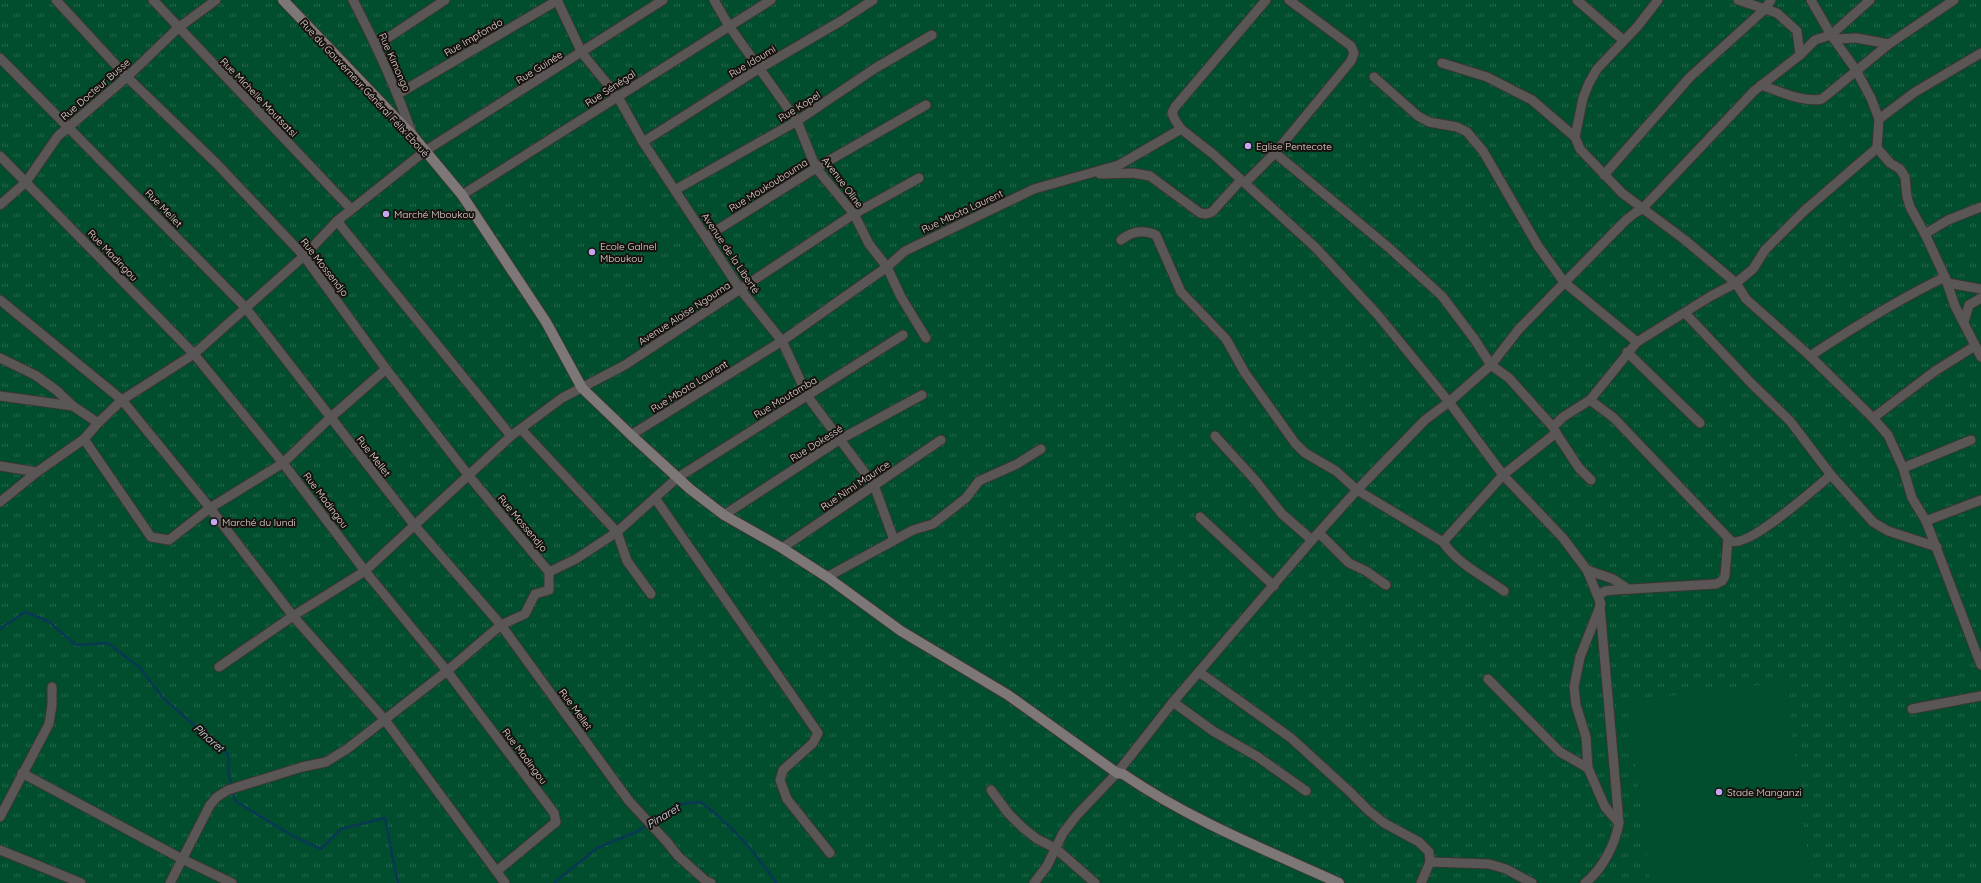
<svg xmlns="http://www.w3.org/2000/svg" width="1981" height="883" viewBox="0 0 1981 883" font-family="Quicksand,sans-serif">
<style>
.grass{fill:url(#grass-tufts)}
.garden{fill:#014e2f}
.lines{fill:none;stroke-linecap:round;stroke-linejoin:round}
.stream{stroke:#093952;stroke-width:2.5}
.minor-casing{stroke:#3c3531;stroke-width:11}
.secondary-casing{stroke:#3c3531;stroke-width:12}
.minor{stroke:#5b5656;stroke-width:9}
.secondary{stroke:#7e7777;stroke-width:10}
.poi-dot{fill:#c7a6f0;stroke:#18110d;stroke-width:1.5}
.labels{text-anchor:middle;stroke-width:4;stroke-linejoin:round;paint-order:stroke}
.street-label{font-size:10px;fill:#e0dbd8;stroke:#18110d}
.poi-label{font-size:10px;fill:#e0dbd8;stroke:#18110d;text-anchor:start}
.water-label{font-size:11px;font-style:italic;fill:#d2e5f2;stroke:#18110d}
</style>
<defs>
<pattern id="grass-tufts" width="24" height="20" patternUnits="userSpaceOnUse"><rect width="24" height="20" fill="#014e2f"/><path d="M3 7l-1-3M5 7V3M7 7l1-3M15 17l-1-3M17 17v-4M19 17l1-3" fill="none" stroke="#26674c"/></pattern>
</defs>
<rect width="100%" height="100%" fill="#211a16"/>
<rect class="grass" x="0" y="0" width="1981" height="883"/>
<path class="garden" d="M1786,682L1811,883H1650L1627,701Z"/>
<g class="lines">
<g class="stream">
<path d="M0,629L25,612L48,621L76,645L108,643L140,668L163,698L229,755L228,769L235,801L293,836L321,849L341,829L385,818L398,883"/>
<path d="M652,822L680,804L701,802C730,824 756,853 776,883"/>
<path d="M554,883L597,848L636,832L648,825"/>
</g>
<g class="minor-casing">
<g id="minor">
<path d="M56,0L127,77L217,164L304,256L386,369L469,476L549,572"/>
<path d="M153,0L351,209"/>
<path d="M353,0C376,44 396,88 413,136"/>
<path d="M557,0L582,53L618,97L643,142L740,289L782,341L808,397L874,485L894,540"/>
<path d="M714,0L729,26L797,121L816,168L854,214L869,244L887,267L901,297L926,338"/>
<path d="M1577,0L1623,40"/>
<path d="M1738,0L1777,13L1797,31L1800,55"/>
<path d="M1811,0L1831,35L1856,70L1871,98L1879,119L1877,148L1890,163L1900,169L1905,177L1907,197L1910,207L1925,234L1945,277L1955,306L1981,357"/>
<path d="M1835,39L1856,38L1889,44"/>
<path d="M377,45L445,0"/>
<path d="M0,58L245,307L415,526L501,625L629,801L667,842L678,856L706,881L711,883"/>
<path d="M1442,63L1487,77L1532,100L1575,137L1580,149L1622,193L1685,240L1736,283L1746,299L1810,356L1873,418L1888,435L1903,468L1912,498L1926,521L1981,665"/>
<path d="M1374,77L1418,116L1429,122L1457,127L1467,132L1483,151L1538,246L1564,282L1637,342"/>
<path d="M1761,85C1779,91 1803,103 1822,99L1889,44L1954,0"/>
<path d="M398,94L558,0"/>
<path d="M1879,119L1915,92L1981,53"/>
<path d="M1181,129L1213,154L1316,248L1377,314L1449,402L1503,475L1563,538L1587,570L1601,604L1580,657L1574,687L1576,705L1586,737L1588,768"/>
<path d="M1575,137L1583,98L1589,83L1597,69L1637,27L1658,0"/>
<path d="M643,142L760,68L841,21L873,0"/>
<path d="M1275,153L1388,247L1442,296L1475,340L1491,365L1509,378L1553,427"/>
<path d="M0,156L194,354L283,463L365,571L447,671L554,813L556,822L497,871"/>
<path d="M1100,174L1133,173L1150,176L1200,213L1206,214L1212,212L1241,180"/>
<path d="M1604,175L1690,77L1765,9L1771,0"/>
<path d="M1245,183L1275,153L1351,61L1354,53L1351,46L1289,0"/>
<path d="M675,190L797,121L874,69L932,35"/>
<path d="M462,195L771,0"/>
<path d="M0,205L26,182L58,136L127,77L178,28L216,0"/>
<path d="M337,221L511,436"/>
<path d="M1925,234L1948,220L1981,207"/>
<path d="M706,237L816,168L926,105"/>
<path d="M1121,240C1132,231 1143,229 1156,235L1181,292L1226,339L1245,373L1295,443L1305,453L1336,471L1357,490L1443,542C1458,564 1482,575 1504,591"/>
<path d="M1948,283L1981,289"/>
<path d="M0,300L122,400L210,508L293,616L385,720L505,883"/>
<path d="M1685,313L1751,383L1790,421L1831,475L1873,522L1888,531L1937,547"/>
<path d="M1964,322L1969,305L1981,298"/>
<path d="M1627,352L1700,423"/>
<path d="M1810,356C1854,327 1897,300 1945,277"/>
<path d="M0,358L35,375L56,390L73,406L98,423"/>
<path d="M0,396L73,406"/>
<path d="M1590,400L1614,418L1731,541C1748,549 1815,488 1831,475"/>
<path d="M1873,418L1935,371L1975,346"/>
<path d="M521,429L617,532L627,561L651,594"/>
<path d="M1556,433L1579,468L1591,480"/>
<path d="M631,435L782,341L887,267L905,251L1034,189L1119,165L1181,129L1175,120L1172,113L1175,107L1266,0"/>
<path d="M1215,436L1255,480L1282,514L1312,540"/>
<path d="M84,439L151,537L169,540L210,508L283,463L330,418L386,369"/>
<path d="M0,466L37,472"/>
<path d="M1903,468L1971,440"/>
<path d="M655,498L818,733L813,743L783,770L780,780L787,799L830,853"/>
<path d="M0,502L37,472L84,439L98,423L122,400L194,354L304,256L337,221L425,151L663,0"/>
<path d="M724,515L839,440L922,395"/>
<path d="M1200,517L1274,586"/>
<path d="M1926,521L1981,500"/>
<path d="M1319,533L1349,563L1366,571L1386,585"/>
<path d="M1443,542L1503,475L1556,433L1553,427L1563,417L1590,400L1637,342L1711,296L1736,283L1753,269L1765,250L1804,211L1877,148"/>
<path d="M782,548L941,440"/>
<path d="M1587,570L1613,579L1628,589"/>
<path d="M827,577L913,530L933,524L966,498L979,481L1017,464L1041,449"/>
<path d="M219,667L293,616L365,571L511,436L562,398L625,365L854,214L919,178"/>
<path d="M1199,672L1291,738L1349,791L1369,811L1384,823L1419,842L1429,852L1430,862"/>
<path d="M1488,679L1560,752L1588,768L1605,807L1619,823"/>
<path d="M1173,702L1213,731L1258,757L1306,791"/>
<path d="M1912,709L1981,696"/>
<path d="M22,773L182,859L232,883"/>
<path d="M991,790L1008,813L1022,827L1037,839L1055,848L1095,883"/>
<path d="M0,817L49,724L52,705V687"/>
<path d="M0,850L81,883"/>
<path d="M170,883L210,805L217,797L228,790L302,767L326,762L347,749L447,671L501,625L525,614L535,594L549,590V572L576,559L617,532L677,478L903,335"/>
<path d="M1034,883L1047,866L1063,833L1077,815L1117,773L1173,702L1312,540L1357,490L1425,420L1449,402L1491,365L1519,329L1626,220L1635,213L1642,209L1754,91L1800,55L1815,40L1831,35L1870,0"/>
<path d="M1421,883L1430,862L1489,864L1506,869L1532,883"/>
<path d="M1585,883C1603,869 1615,844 1619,823L1599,595L1605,591L1614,590L1716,584L1722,581L1725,576L1728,538"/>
</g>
</g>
<g class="secondary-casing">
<path id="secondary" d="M283,0L413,136L462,195L546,322L582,388L631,435L690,489L724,515L782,548L827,577L901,631L1008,695L1117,773L1123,774C1190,820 1266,850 1339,883"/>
</g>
<use href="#minor" class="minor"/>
<use href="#secondary" class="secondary"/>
</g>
<g class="poi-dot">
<circle cx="1248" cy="146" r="4"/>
<circle cx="386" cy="214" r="4"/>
<circle cx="592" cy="252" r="4"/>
<circle cx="214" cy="522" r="4"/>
<circle cx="1719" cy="792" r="4"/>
</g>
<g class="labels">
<g class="street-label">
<text transform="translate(473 37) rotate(-30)" y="4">Rue Impfondo</text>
<text transform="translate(752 61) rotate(-31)" y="4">Rue Idoumi</text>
<text transform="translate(395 62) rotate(66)" y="4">Rue Kimongo</text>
<text transform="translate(539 67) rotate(-32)" y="4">Rue Guinée</text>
<text transform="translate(365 88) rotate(47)" y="4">Rue du Gouverneur Général Félix Eboué</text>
<text transform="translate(610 88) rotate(-33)" y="4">Rue Sénégal</text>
<text transform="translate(95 89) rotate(-41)" y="4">Rue Docteur Busse</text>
<text transform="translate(259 97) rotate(46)" y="4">Rue Michelle Moutsatsi</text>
<text transform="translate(799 106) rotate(-32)" y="4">Rue Kopel</text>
<text transform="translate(843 182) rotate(53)" y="4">Avenue Oline</text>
<text transform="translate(768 185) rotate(-32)" y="4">Rue Moukoubouma</text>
<text transform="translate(164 208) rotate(46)" y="4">Rue Mellet</text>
<text transform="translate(962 211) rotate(-25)" y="4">Rue Mbota Laurent</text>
<text transform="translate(731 253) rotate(56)" y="4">Avenue de la Liberté</text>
<text transform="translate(113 255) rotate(46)" y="4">Rue Madingou</text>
<text transform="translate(325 267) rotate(52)" y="4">Rue Mossendjo</text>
<text transform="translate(684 313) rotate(-33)" y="4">Avenue Aloise Ngouma</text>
<text transform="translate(689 386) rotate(-32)" y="4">Rue Mbota Laurent</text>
<text transform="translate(785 397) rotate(-31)" y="4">Rue Moutamba</text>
<text transform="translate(816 443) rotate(-32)" y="4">Rue Dokessé</text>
<text transform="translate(374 456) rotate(52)" y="4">Rue Mellet</text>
<text transform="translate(855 485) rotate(-34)" y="4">Rue Nimi Maurice</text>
<text transform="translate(326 500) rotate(53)" y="4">Rue Madingou</text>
<text transform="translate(523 523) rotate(50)" y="4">Rue Mossendjo</text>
<text transform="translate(576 709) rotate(54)" y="4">Rue Mellet</text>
<text transform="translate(525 756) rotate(53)" y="4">Rue Madingou</text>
</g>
<g class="poi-label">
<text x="1256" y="150">Eglise Pentecote</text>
<text x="394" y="218">Marché Mboukou</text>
<text x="600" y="250">Ecole Galnel<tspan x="600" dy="12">Mboukou</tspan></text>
<text x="222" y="526">Marché du lundi</text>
<text x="1727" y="796">Stade Manganzi</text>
</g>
<g class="water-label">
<text transform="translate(209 738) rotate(41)" y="4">Pinaret</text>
<text transform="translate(663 816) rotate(-31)" y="4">Pinaret</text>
</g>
</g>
</svg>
